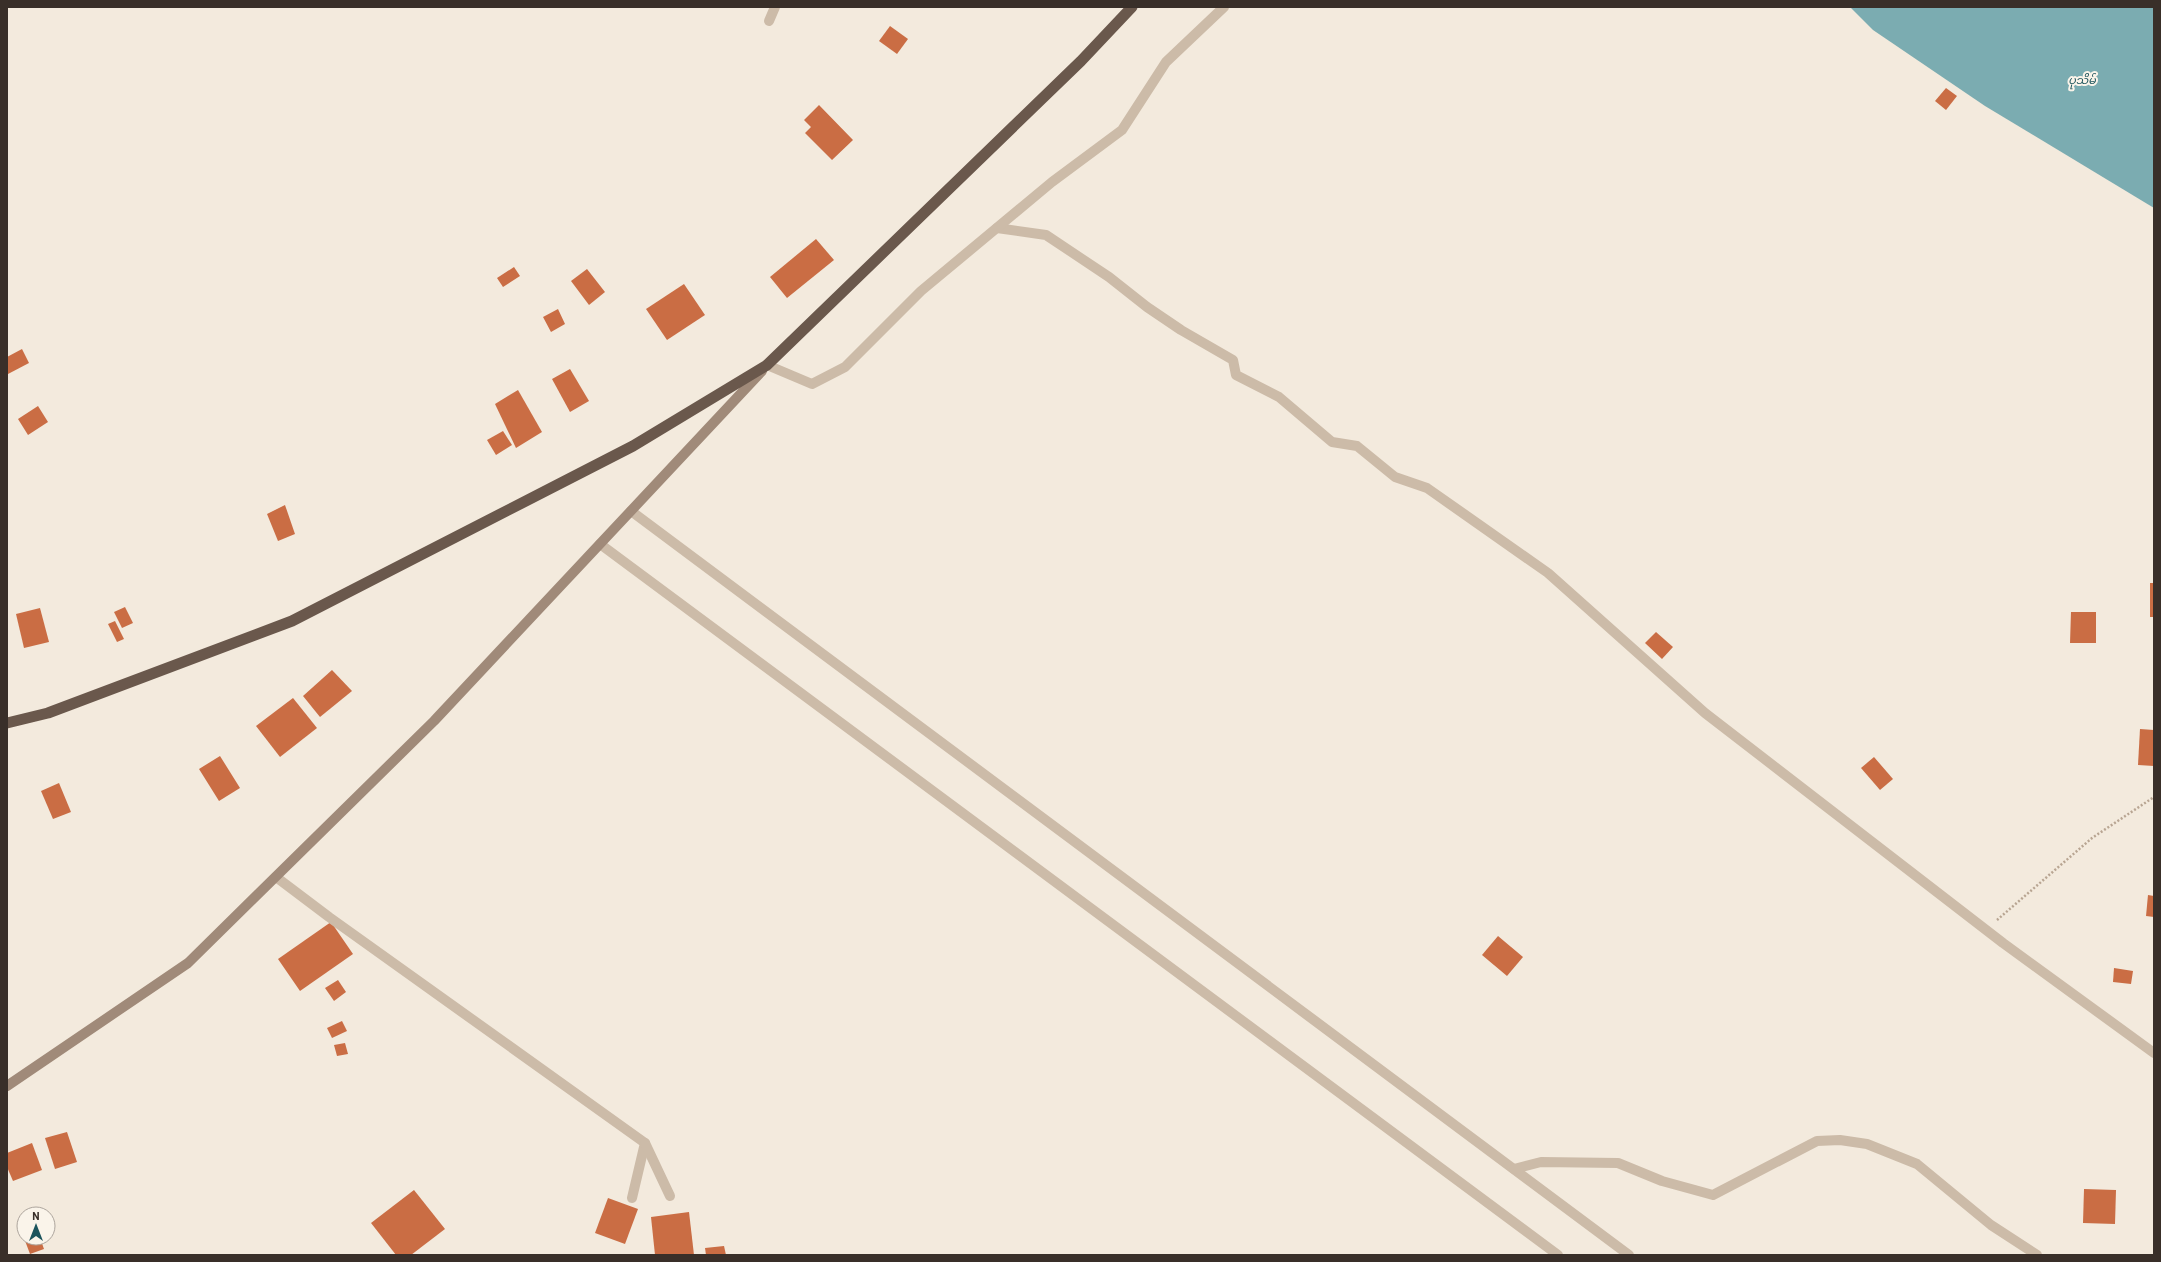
<svg xmlns="http://www.w3.org/2000/svg" width="2161" height="1262" viewBox="0 0 2161 1262" font-family="Barlow,'Noto Sans Myanmar',sans-serif">
<style>
.water{fill:#7bacb1}
.building{fill:#ca6d44}
.lines{fill:none;stroke-linecap:round;stroke-linejoin:round}
.path{stroke:#b8a592;stroke-width:2.5;stroke-dasharray:2 2;stroke-linecap:butt}
.minor{stroke:#ccbba8;stroke-width:10}
.secondary{stroke:#a08a79;stroke-width:10}
.trunk{stroke:#6a584c;stroke-width:11}
.labels{text-anchor:middle;stroke-width:4;stroke-linejoin:round;paint-order:stroke}
.water-label{font-size:11px;font-style:italic;fill:#1c545c;stroke:#faf4ea}
</style>
<rect width="100%" height="100%" fill="#f3eadd"/>
<path class="water" d="M1850,7H2154V208L1985,106L1873,30Z"/>
<g class="building">
<path d="M890,26L908,39L897,54L879,41Z"/>
<path d="M1946,88L1957,96L1946,110L1935,101Z"/>
<path d="M819,105L853,140L832,160L805,133L811,127L804,120Z"/>
<path d="M816,239L834,260L787,298L770,277Z"/>
<path d="M514,267L520,276L503,287L497,278Z"/>
<path d="M587,269L605,292L589,305L571,281Z"/>
<path d="M684,284L705,315L667,340L646,309Z"/>
<path d="M558,309L565,324L551,332L543,317Z"/>
<path d="M22,349L29,363L8,374L7,357Z"/>
<path d="M570,369L589,401L570,412L552,379Z"/>
<path d="M518,390L542,432L516,448L495,404Z"/>
<path d="M38,406L48,422L28,435L18,419Z"/>
<path d="M503,431L512,445L496,455L487,440Z"/>
<path d="M285,505L295,534L278,541L267,514Z"/>
<rect x="2150" y="583" width="4" height="34"/>
<path d="M125,607L133,623L122,628L114,612Z"/>
<path d="M40,608L49,642L24,648L16,614Z"/>
<path d="M2071,612H2096V643H2070Z"/>
<path d="M115,621L124,639L117,642L108,624Z"/>
<path d="M1656,632L1673,647L1662,659L1645,643Z"/>
<path d="M332,670L352,691L320,717L303,696Z"/>
<path d="M293,698L317,728L280,757L256,726Z"/>
<path d="M2140,729L2154,730V766L2138,765Z"/>
<path d="M220,756L240,788L219,801L199,769Z"/>
<path d="M1874,757L1893,779L1880,790L1861,768Z"/>
<path d="M59,783L71,812L53,819L41,791Z"/>
<path d="M2148,895L2154,896V917L2146,916Z"/>
<path d="M331,922L353,954L300,991L278,959Z"/>
<path d="M1498,936L1523,957L1507,976L1482,955Z"/>
<path d="M2114,968L2133,971L2131,984L2113,982Z"/>
<path d="M338,980L346,992L334,1001L325,988Z"/>
<path d="M342,1021L347,1031L332,1038L327,1028Z"/>
<path d="M345,1043L348,1054L337,1056L334,1045Z"/>
<path d="M67,1132L77,1162L55,1169L45,1138Z"/>
<path d="M32,1143L42,1170L13,1181L7,1167V1153Z"/>
<path d="M2084,1189L2116,1190L2115,1224L2083,1223Z"/>
<path d="M414,1190L445,1229L411,1255H396L371,1223Z"/>
<path d="M608,1198L638,1209L625,1244L595,1233Z"/>
<path d="M689,1212L694,1255H655L651,1217Z"/>
<path d="M24,1238H40L44,1249L30,1254Z"/>
<path d="M724,1246L726,1255H706L705,1248Z"/>
</g>
<g class="lines">
<path class="path" d="M1997,920L2092,838L2154,797"/>
<g class="minor">
<path d="M769,21L775,7"/>
<path d="M997,228L1046,235L1109,277L1147,307L1181,330L1233,360L1236,375L1279,397L1332,442L1357,446L1395,477L1427,488L1548,573L1705,713L2003,943L2154,1053"/>
<path d="M767,365L812,384L845,367L921,291L1052,182L1122,130L1166,62L1224,7"/>
<path d="M631,511L1629,1255"/>
<path d="M600,544L1558,1255"/>
<path d="M276,877L329,917L645,1143L632,1198"/>
<path d="M645,1143L670,1196"/>
<path d="M1514,1169L1541,1162L1618,1163L1662,1181L1713,1195L1817,1141L1840,1140L1867,1144L1917,1164L1991,1225L2037,1255"/>
</g>
<path class="secondary" d="M7,1086L188,963L434,721L762,371"/>
<path class="trunk" d="M7,723L48,713L292,621L633,446L767,365L1081,61L1132,7"/>
</g>
<g class="labels">
<g class="water-label">
<text x="2082" y="84">ပုသိမ်</text>
</g>
</g>
<rect width="2161" height="1262" fill="none" stroke="#392f29" stroke-width="16"/>
<g transform="translate(36 1226)"><circle r="19" fill="#faf4ea" stroke="#ada59d"/>
<path d="M0-3L7 15L0 10L-7 15Z" fill="#1c545c"/>
<text y="-6" font-size="11" font-weight="bold" text-anchor="middle" fill="#392f29">N</text>
</g>
</svg>
